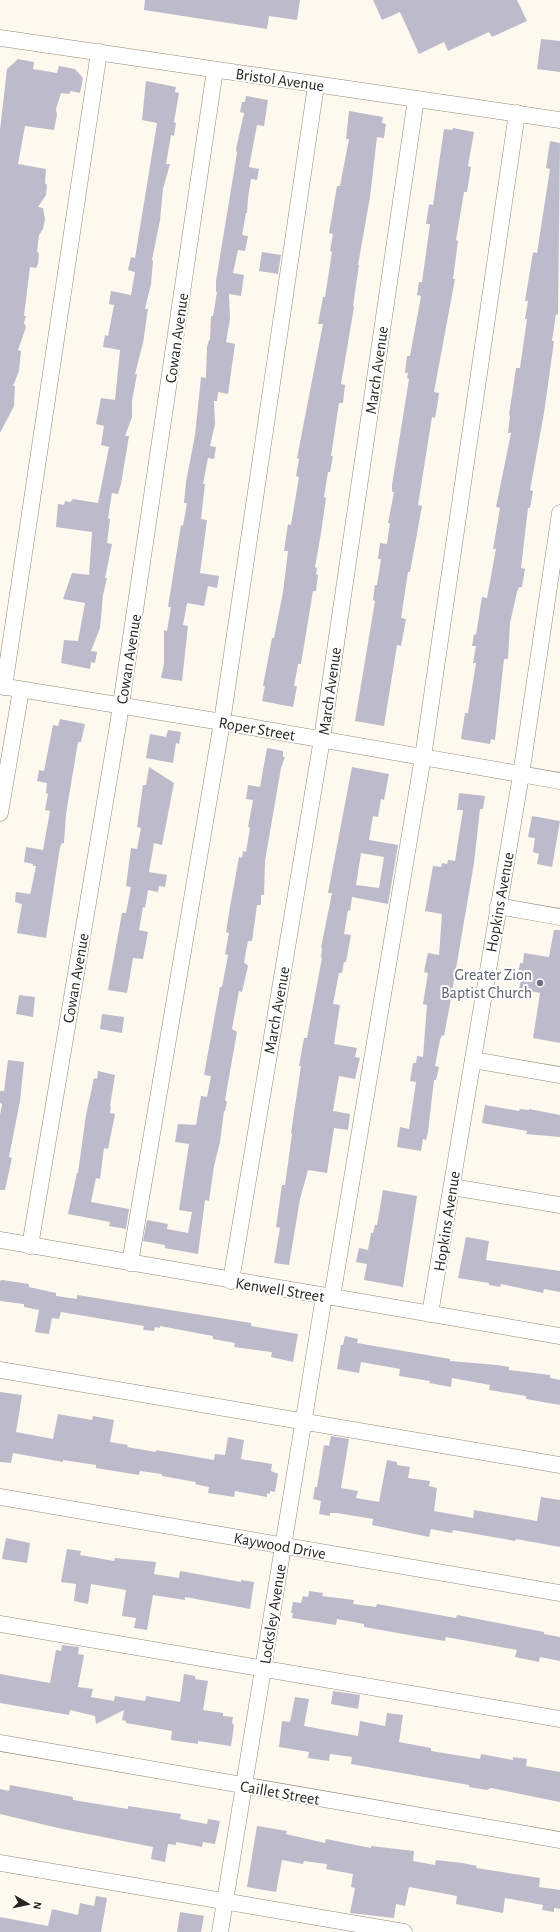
<svg xmlns="http://www.w3.org/2000/svg" width="560" height="1932" viewBox="0 0 560 1932" font-family="'Alegreya Sans',sans-serif">
<style>
.building{fill:#bdbacb;fill-rule:evenodd}
.lines{fill:none;stroke-linecap:round;stroke-linejoin:round}
.minor-casing{stroke:#918979;stroke-width:17}
.minor{stroke:#fff;stroke-width:16}
.worship-dot{fill:#6b7280;stroke:#fff;stroke-width:1.5}
.labels{text-anchor:middle;stroke-width:4;stroke-linejoin:round;paint-order:stroke}
.street-label{font-size:16px;fill:#28251f;stroke:#fff}
.worship-label{font-size:16px;fill:#5b616d;stroke:#fff;text-anchor:end}
</style>
<rect width="100%" height="100%" fill="#fef9ef"/>
<g class="building">
<path d="M145,0H300L297,20L269,16L267,29L144,10Z"/>
<path d="M373,0H517L527,21L492,37L489,32L448,51L444,42L419,54L400,12L382,20Z"/>
<path d="M541,39L560,41V72L537,69Z"/>
<path d="M18,59L34,62L33,69L57,73L59,66L75,69L83,78L80,93L71,91L69,94L61,93L56,109L57,115L54,130L25,126L18,164L46,169L45,183L47,185L46,195L38,207L43,208L45,219L43,229L39,235L37,251L39,254L38,264L36,268L30,267L24,316H26L24,323L26,327L18,350L21,351L19,371L13,386H15L14,406L0,433V130L7,69Z"/>
<path d="M146,81L176,87L175,92L179,93L174,122L176,123L174,136L171,135L166,164H170L163,189L160,220L152,260L153,261L151,284L145,309H148L143,343L135,374H137L132,401V417L125,436H129L121,484L118,494L112,493L108,518L110,519L107,543L112,544L105,578H107L103,595L100,628L91,651L97,652L95,663L91,662L90,669L61,663L64,640L78,641L85,603L63,599L72,573L89,575L92,532L56,527L58,504L64,505L65,501L70,502L73,499L98,503L109,447L101,445L104,426L96,424L101,398L115,400L120,350L103,347L105,335L108,336L114,305L109,304L111,291L131,295L135,272L128,270L131,257L135,258L157,123L142,120Z"/>
<path d="M246,96L268,100L264,126L257,125L249,167L259,169L257,180L251,179L248,198L247,213H246L242,235L248,236L245,251L238,250L233,273L244,275L241,296L229,294L230,319L226,342L235,344L228,394L218,392L217,401H214L215,424L210,446L216,447L214,459L208,458L203,484H205L201,519L207,520L200,573L219,576L217,588L208,586L204,606L187,603L183,625L188,626L182,681L161,678L164,663V630L167,631L171,607H168L181,525L183,526L187,503H184L186,482L195,435L201,377L206,378L207,347L209,340H210L211,316H213L217,292H216V281L237,153L236,149L244,113L240,112L242,102H245Z"/>
<path d="M349,111L383,117L382,123L386,124L384,138L377,137L370,197L358,265H359L353,306L354,307L341,384L345,385L343,403H339L331,456H333L330,472H328L324,497L326,498L321,533L315,567L317,568L316,574L318,575L316,591H313L301,664H298L294,686H297L293,707L262,701L265,686H263L272,638H274L283,592L288,551H284L288,524L291,525L299,477L296,476L299,459L297,458L323,324H318L323,297H325L332,252L330,251L333,234L329,233L337,186H340L349,139H346Z"/>
<path d="M453,128L474,132L468,166L471,167L467,192H464L456,240L458,241L453,279H455L434,392L439,393L437,407L435,418L432,417L418,505L422,506L410,572H408L401,618L406,619L401,646L397,645L384,726L355,721L375,601L373,600L375,585H377L381,559H378L380,543L387,544L390,523H388L394,492H392V485L409,379L407,378L408,373H405L407,356H410L421,296L417,295L419,282H422L430,224H426L429,204L433,205L444,129L452,130Z"/>
<path d="M550,141L560,143L558,315L556,314L552,341H554L544,413L530,490L533,491L530,508H528L521,568L525,569L522,587H519L517,592L510,623L508,659H504L495,740L491,739L490,744L461,739L465,713H468L476,663H473L476,646H472L474,634L476,635L482,597L487,598L496,549H493L500,508L496,507L511,433H508L510,416L509,415L516,368H520L527,319H525L528,301H525L533,252L537,253L550,169L546,168Z"/>
<path d="M262,252L281,255L278,274L259,271Z"/>
<path d="M60,719L85,724L81,742H78L66,814L64,843H62L60,847L46,938L17,933L22,904L15,902L16,892L30,894L31,891L36,866H33V864L24,862L26,847L43,850L50,811L45,810L48,794L46,793L47,783L37,781L39,770L44,771L53,725L58,726Z"/>
<path d="M168,730L181,732L179,744L176,743L173,763L146,758L150,734L166,737Z"/>
<path d="M267,748L283,751V757H285L281,768L265,861L264,895H261V905H257L252,941H248L244,962L248,966L242,992L239,991L232,1029L237,1032L225,1100L227,1102L225,1111H224L220,1142L214,1166L209,1201L205,1200L198,1254L165,1248V1245L143,1241L147,1220L168,1224L167,1229L188,1233L192,1212L179,1210L189,1144L175,1142L178,1124L196,1125L201,1096L207,1097L211,1076L204,1075L220,987H222L228,955L225,954L229,933L226,932L230,907L239,857L242,858L243,851L246,852L250,828L248,827L253,800L246,799L248,785L260,787Z"/>
<path d="M149,767L174,783L162,845L154,843L149,872L167,875L165,887L159,886L158,892L148,890L145,908L143,907L139,930L148,932L143,959L133,958L127,993L108,990L122,913H126L131,887L126,886L131,848L137,849L141,828L137,827L143,785H146Z"/>
<path d="M352,767L389,774L384,800L381,799L378,817L373,816L369,840L398,845L388,904L352,897L350,911L348,910L344,934L351,935L346,962H344L342,973H339L333,1004L340,1005L334,1044L357,1048L355,1057L360,1058L355,1079L339,1076L333,1111L350,1114L348,1130L334,1128L327,1173L308,1170L300,1199L289,1265L274,1263L280,1228L276,1227L282,1185H285L292,1134L291,1133L301,1066H299L304,1038H307L322,958H321L322,948H321L332,893H328ZM361,853L384,857L379,888L356,885Z"/>
<path d="M459,793L485,796L483,809H480L474,863L450,1004L444,1036L442,1035L440,1040L435,1066L439,1067L436,1080H434L428,1132L426,1140L423,1139L421,1151L397,1147L400,1127L409,1129L416,1082L410,1081L413,1063H416L417,1056L423,1057L427,1005L423,1004L428,973L424,972L428,953L439,955L442,914L425,911L433,866L441,867L442,863L447,864L448,860L455,861L463,810H457Z"/>
<path d="M532,816L560,821L552,867L537,864L539,854L533,852L535,838L528,837Z"/>
<path d="M554,930H560V1043L533,1038L540,993L519,989L522,976L518,975L520,963H523L524,953L549,957Z"/>
<path d="M19,995L35,997L33,1017L16,1014Z"/>
<path d="M102,1014L124,1017L122,1033L100,1029Z"/>
<path d="M8,1060L24,1062L20,1101L9,1157L12,1158L5,1190H0V1115L2,1104L0,1103V1091H4Z"/>
<path d="M98,1071L115,1075L110,1106H111L110,1113L115,1114L108,1149L104,1148L100,1179L96,1178L91,1202L129,1209L126,1229L109,1226L110,1222L68,1214L77,1173H78L86,1115L94,1078L97,1079Z"/>
<path d="M485,1105L519,1111L520,1109L529,1110V1109L560,1115V1137L526,1134L527,1131L482,1123Z"/>
<path d="M383,1190L417,1196L403,1287L364,1280L367,1264L356,1262L359,1248L368,1250L371,1233H373L375,1225H377Z"/>
<path d="M466,1237L489,1241L486,1260L560,1271V1292L544,1289L543,1293L501,1284L500,1287L489,1285V1283L458,1278Z"/>
<path d="M2,1280L29,1284V1287L56,1293V1296L77,1299V1295L251,1323V1326L298,1334L293,1362L271,1357L272,1352L234,1347L235,1343L213,1339V1336L202,1334L160,1326V1328L155,1327L154,1331L143,1330L144,1326L61,1312L59,1319L52,1318L49,1334L35,1332L39,1310L24,1307V1304L0,1301V1281Z"/>
<path d="M345,1336L358,1339L357,1343L450,1359V1361L497,1365L509,1367V1370L550,1375V1378L560,1380V1405L526,1399V1396L489,1390L490,1385L452,1378L451,1387L429,1383L430,1381L399,1376L400,1369L361,1362L359,1373L337,1369L341,1345H343Z"/>
<path d="M0,1392L22,1395L16,1432L53,1439L58,1414L92,1420L93,1416L114,1420L110,1442L128,1445L127,1447L156,1452V1450L214,1460L215,1454L225,1455L228,1437L244,1440L241,1459L272,1464L271,1471L278,1474L275,1492L270,1491V1494L267,1493V1497L235,1491L234,1497L208,1493L209,1487L195,1484L196,1482L190,1481L162,1476V1474L140,1471L139,1475L96,1468V1465L63,1460V1462L13,1453L11,1463L0,1462Z"/>
<path d="M331,1436L349,1439L341,1488L358,1491L356,1498L379,1502L387,1460L397,1462V1465L410,1467L408,1478L430,1481L429,1486L437,1488L434,1511L473,1518L474,1510L537,1521L541,1497L560,1500V1547L516,1539L515,1541L453,1530L452,1533L431,1529L429,1537L372,1525L373,1519L337,1513H330V1516L319,1514L321,1501L313,1499L315,1487H317L324,1445L329,1446Z"/>
<path d="M6,1538L30,1543L27,1563L2,1559Z"/>
<path d="M67,1549L81,1551L80,1555L114,1561L115,1558L156,1562L154,1574L179,1578L180,1571L241,1582V1580L254,1582L250,1609L185,1597V1600L153,1595L147,1630L134,1628L136,1618L122,1616L126,1590L91,1584L88,1604L74,1601L76,1584L61,1582Z"/>
<path d="M309,1591L323,1593L322,1596L354,1600L353,1604L376,1607L377,1604L456,1618L457,1615L544,1632V1634L560,1637V1661L540,1657L539,1662L515,1657L517,1650L446,1637L445,1641L415,1636L364,1627V1624L337,1619L336,1625L292,1618L293,1613H291L293,1602L301,1603L303,1596L308,1597Z"/>
<path d="M62,1645L79,1647L78,1654L84,1655L78,1687L93,1689L91,1697L114,1701L115,1696L145,1701L146,1696L180,1702L184,1674L195,1676V1679L208,1681L203,1710L223,1713V1716L233,1717L232,1723L234,1725L231,1746L198,1741V1744L171,1740L172,1731L126,1723V1721L122,1720L124,1710L96,1724L95,1716L70,1710L69,1715L0,1703V1674L50,1683L56,1650L61,1651Z"/>
<path d="M333,1691L360,1695L358,1709L331,1704Z"/>
<path d="M295,1697L309,1699L304,1726L358,1736L360,1721L385,1726L387,1713L403,1715L399,1742L431,1748V1751L480,1759L481,1754L513,1760V1757L527,1759L526,1766L560,1772V1802L491,1788L487,1790L469,1787V1785L351,1764L352,1757L330,1754L329,1761L308,1758L309,1752L279,1747L282,1721L290,1722Z"/>
<path d="M10,1785L73,1797V1800L128,1809V1806L181,1814L180,1819L207,1824L208,1819L220,1821L215,1844L203,1842L202,1847L176,1842V1845L168,1844L165,1862L151,1859L153,1847L58,1828L0,1814V1789L9,1791Z"/>
<path d="M257,1826L287,1831L286,1834L325,1843L326,1839L371,1848V1846L414,1851L413,1861L435,1865L436,1860L462,1863L477,1866L476,1868L540,1878L539,1887L560,1890V1909L554,1908V1912L542,1910L543,1905L505,1898L503,1913L456,1904L457,1896L409,1887L405,1906L396,1904L394,1918L350,1913L355,1888L351,1887L353,1874L326,1869L327,1864L304,1861L303,1864L282,1860L276,1892L247,1887Z"/>
<path d="M96,1896L107,1898L101,1932H0V1917L48,1926L52,1909L78,1915L80,1903L94,1906Z"/>
<path d="M180,1912L204,1916L201,1932H177Z"/>
</g>
<g class="lines">
<g class="minor-casing">
<g id="minor">
<path d="M0,38L560,120"/>
<path d="M0,686L222,722L560,781"/>
<path d="M4,687L99,52"/>
<path d="M0,813L21,690"/>
<path d="M498,906L560,917"/>
<path d="M473,1060L560,1075"/>
<path d="M452,1187L560,1205"/>
<path d="M0,1240L560,1336"/>
<path d="M30,1246L118,725L215,70"/>
<path d="M130,1263L222,722L316,85"/>
<path d="M231,1281L322,739L416,99"/>
<path d="M332,1297L423,757L517,113"/>
<path d="M430,1314L521,775L560,513"/>
<path d="M0,1370L560,1465"/>
<path d="M0,1497L560,1593"/>
<path d="M0,1624L560,1719"/>
<path d="M0,1743L560,1840"/>
<path d="M0,1863L404,1932"/>
<path d="M220,1932L324,1296"/>
</g>
</g>
<use href="#minor" class="minor"/>
</g>
<circle class="worship-dot" cx="540" cy="983" r="4"/>
<g class="labels">
<g class="street-label">
<text transform="translate(280 79) rotate(8)" y="6">Bristol Avenue</text>
<text transform="translate(176 338) rotate(-82)" y="6">Cowan Avenue</text>
<text transform="translate(376 370) rotate(-82)" y="6">March Avenue</text>
<text transform="translate(128 659) rotate(-81)" y="6">Cowan Avenue</text>
<text transform="translate(329 691) rotate(-82)" y="6">March Avenue</text>
<text transform="translate(257 728) rotate(10)" y="6">Roper Street</text>
<text transform="translate(499 902) rotate(-80)" y="6">Hopkins Avenue</text>
<text transform="translate(75 978) rotate(-80)" y="6">Cowan Avenue</text>
<text transform="translate(276 1010) rotate(-80)" y="6">March Avenue</text>
<text transform="translate(446 1221) rotate(-81)" y="6">Hopkins Avenue</text>
<text transform="translate(280 1289) rotate(9)" y="6">Kenwell Street</text>
<text transform="translate(280 1545) rotate(10)" y="6">Kaywood Drive</text>
<text transform="translate(272 1614) rotate(-81)" y="6">Locksley Avenue</text>
<text transform="translate(280 1792) rotate(10)" y="6">Caillet Street</text>
</g>
<g class="worship-label">
<text x="532" y="980">Greater Zion<tspan x="532" dy="18">Baptist Church</tspan></text>
</g>
</g>
<g transform="translate(28 1904) rotate(99)" stroke="#ffffff" stroke-width="3" paint-order="stroke">
<path d="M0-3L7 15L0 10L-7 15Z" fill="#28251f"/>
<text y="-6" font-size="11" font-weight="bold" text-anchor="middle" fill="#28251f">N</text>
</g>
</svg>
